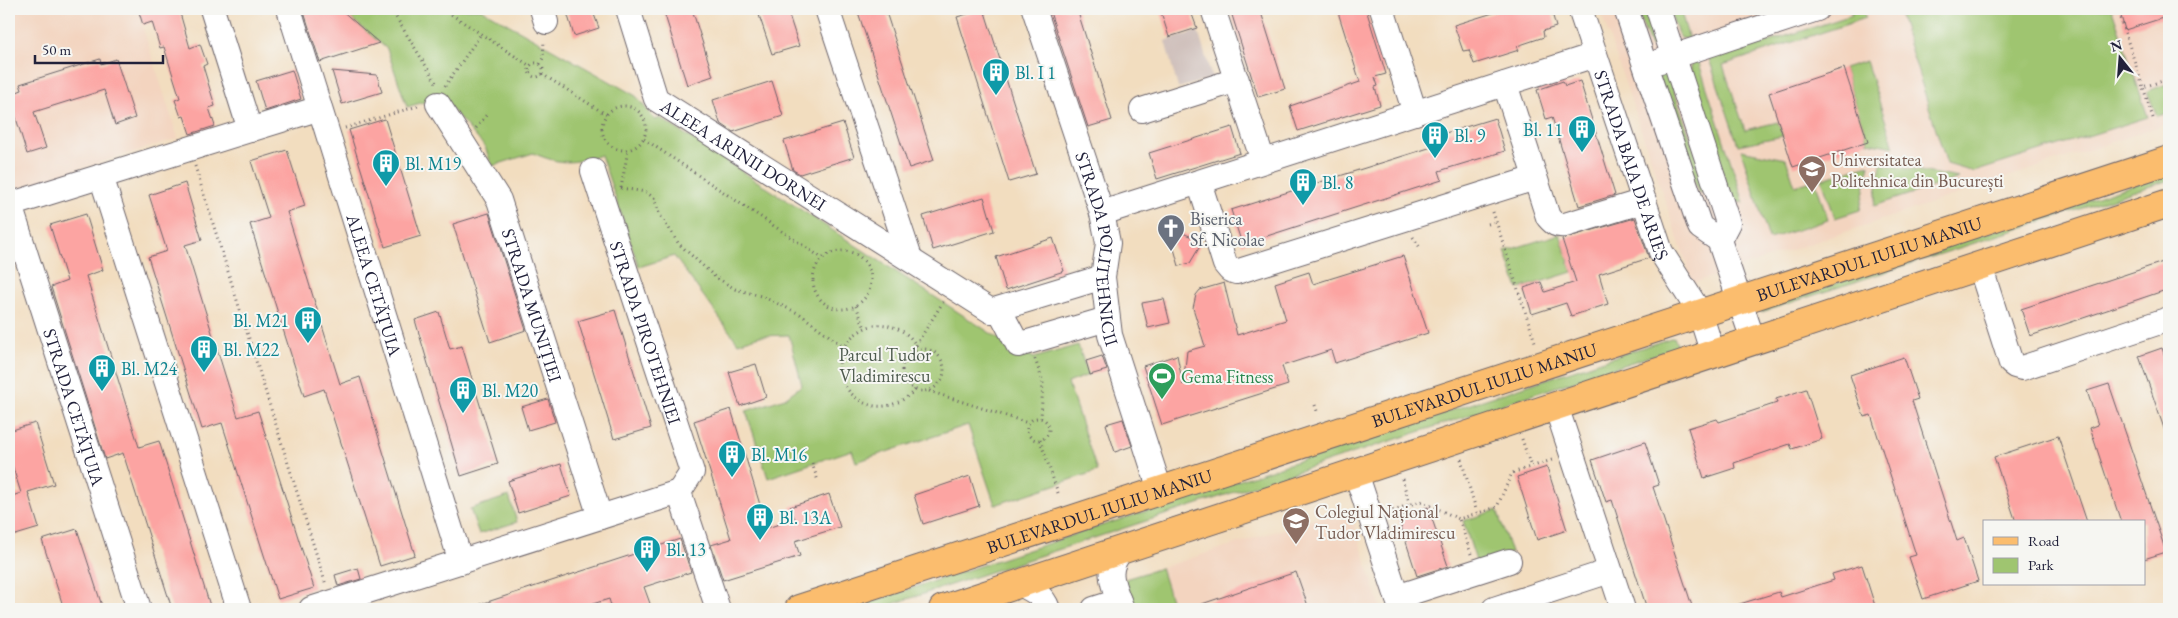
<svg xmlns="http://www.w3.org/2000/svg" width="2178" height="618" font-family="'EB Garamond',serif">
<rect width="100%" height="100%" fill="#f6f6f2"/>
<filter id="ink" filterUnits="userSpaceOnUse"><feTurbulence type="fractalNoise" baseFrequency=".02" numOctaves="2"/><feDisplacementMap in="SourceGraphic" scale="10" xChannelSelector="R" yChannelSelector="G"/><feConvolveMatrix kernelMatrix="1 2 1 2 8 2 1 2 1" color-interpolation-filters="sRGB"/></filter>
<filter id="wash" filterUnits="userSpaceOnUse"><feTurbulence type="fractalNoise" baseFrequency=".0096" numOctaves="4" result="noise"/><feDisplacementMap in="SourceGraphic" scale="20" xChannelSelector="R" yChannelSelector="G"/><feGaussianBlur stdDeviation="1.12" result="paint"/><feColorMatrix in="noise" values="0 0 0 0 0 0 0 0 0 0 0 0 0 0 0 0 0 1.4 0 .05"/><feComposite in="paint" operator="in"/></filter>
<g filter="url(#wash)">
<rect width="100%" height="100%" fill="#f2ddbf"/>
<!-- built -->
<path fill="#f3d4bf" d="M9,9H137L178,138L9,191Z
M1600,9H2169V123L1693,283Z
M1349,508L1381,609H1135L1125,579Z"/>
<!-- industrial -->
<path fill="#cfc0bb" d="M1198,31L1212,78L1178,88L1165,41Z"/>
<!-- green -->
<path fill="#9fc570" stroke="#607456" d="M340,9H481L636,96L655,120L660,118L1001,340L1034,358L1078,345L1088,375L1068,383L1097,471L995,505L968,425L856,462L852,450L768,478L746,411L785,398L802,385L789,335L760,336L738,343L674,256L639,267L601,155C572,164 561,165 533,153L492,166L485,147L441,97L407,107L387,49Z
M1636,9H1651L1660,43L1656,47H1651Z
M1669,9H1680L1689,39L1681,38L1678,34Z
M1850,9H1863L1866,18L1723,65L1745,130L1778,122L1783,136L1738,145L1706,50L1717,47L1721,57L1852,15Z
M1898,9H2112L2148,117L1974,172L1947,164Z
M1696,54L1744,203L1732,201L1690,75L1692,60Z
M1866,61L1894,147L1868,142L1844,68Z
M1665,65L1708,189L1703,193L1698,192L1657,74Z
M2169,83V113L2157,116L2148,94V91Z
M1741,150L1786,159L1795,186L1815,180L1828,220L1769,239Z
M1881,164L1959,178L1874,206Z
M1869,165L1860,210L1835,218L1822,179Z
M2169,173V180L1762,312L1760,311L1759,309Z
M1560,234L1572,272L1518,289L1505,251Z
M1674,337L1678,347L877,609H849Z
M509,496L517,522L479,534L470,509Z
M1497,510L1511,553L1477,564L1463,521Z
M1161,568L1174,609H1135L1125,579Z"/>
<g id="blocks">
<!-- building -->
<path fill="#fca4a2" d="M138,9H184V12L180,13L190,48L200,44L207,64L203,66L215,106L209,108L215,126L190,134L184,116L181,117L175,100L180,98L164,47L160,48L152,22L143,25Z
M303,9H340L379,43L320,62Z
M566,9H592L599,28L574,36Z
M663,9H692L713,76L687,85Z
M757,9H787L799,46L772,54Z
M857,9H885L934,160L909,168Z
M984,9L1036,174L1009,182L957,17Z
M1049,9H1077L1112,120L1088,127Z
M1160,9H1190L1197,28L1169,37Z
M1230,9H1260L1285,89L1258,97Z
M1337,9H1366L1386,74L1375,77L1378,86L1375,87L1380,105L1298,131L1290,106L1360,82Z
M1506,9H1551L1556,27L1543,31L1544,37L1517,46L1519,50L1474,64L1469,50L1463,51L1454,25Z
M2119,9H2169V16L2125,30Z
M100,59L101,64L116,59L135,118L115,125L104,90L34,112L46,148L27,154L9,95L22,90L20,84Z
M1844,68L1868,142L1793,167L1769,93Z
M292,70L301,99L265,111L256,81Z
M332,71L377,75L382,92L342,104Z
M772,81L783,116L733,132L720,123L713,100Z
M1563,81L1565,86L1580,81L1615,195L1579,206L1552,117L1546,119L1537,90Z
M1495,118L1505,151L1439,171L1442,180L1242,244L1231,210L1432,147L1429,138Z
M385,119L421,236L385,247L349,130Z
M843,123L854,157L800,174L793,170L784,141Z
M1232,127L1240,153L1157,179L1149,153Z
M287,150L305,206L287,212L340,384L360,377L415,555L380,566L324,389L304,396L250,224L269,218L251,161Z
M185,183L202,240L185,245L238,417L258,411L314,588L278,599L222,423L202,429L148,257L167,251L149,195Z
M984,197L994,231L933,250L923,216Z
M489,213L526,330L490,342L453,224Z
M86,214L103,270L86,276L139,447L159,441L211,609H172L123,453L105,459L51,287L67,281L50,225Z
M1635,218L1649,258L1599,274L1608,304L1571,316L1566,303L1532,314L1524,288L1541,282L1545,292L1576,282L1562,239Z
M1180,232L1197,239L1199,248L1190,263L1179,266L1170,235Z
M1053,238L1064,271L1006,290L996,257Z
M1403,256L1428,333L1335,363L1331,350L1282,366L1288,385L1162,425L1143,366L1177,355L1183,385L1187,351L1205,346L1193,308L1196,295L1200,290L1224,283L1237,335L1286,320L1275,283L1309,272L1313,284Z
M2169,260V289L2030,336L2021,309Z
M1164,299L1170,323L1148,328L1142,303Z
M615,310L651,428L614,439L578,321Z
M439,312L450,349L462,346L498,464L461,476L415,320Z
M2162,348L2169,368V437H2167L2139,356Z
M1102,356L1107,370L1090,375L1086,361Z
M1904,357L1918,399L1912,401L1957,541L1964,538L1978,581L1923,599L1909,557L1916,555L1871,415L1864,417L1850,375Z
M756,364L766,397L740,406L729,372Z
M2109,384L2166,552L2144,559V522H2121L2090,428L2098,425L2087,391Z
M1806,389L1822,439L1792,449L1790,444L1734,463L1735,468L1704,478L1688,428L1717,419L1719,422L1777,403L1776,399Z
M548,399L555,422L528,430L521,407Z
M731,409L767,528L795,519L790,507L829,494L840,527L795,541L800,556L723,580L711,545L731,539L694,421Z
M1123,419L1132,446L1115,452L1106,424Z
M35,423L54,484L28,492L39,528L9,537V497L21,493L9,455V431Z
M2058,436L2087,522H2016L1994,457Z
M1645,442L1659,485L1653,487L1693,609H1647L1612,500L1606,502L1592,460Z
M561,464L571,496L518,513L508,481Z
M1547,467L1567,530L1537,540L1517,477Z
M970,476L979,506L923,524L914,495Z
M1428,507L1448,566L1417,576L1398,517Z
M77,529L103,609H64L42,540Z
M680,539L691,572L644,587L652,609H612L609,599L576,609H473L472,607Z
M1862,565L1876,609H1734L1733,606L1779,592L1781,597L1834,580L1832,574Z
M358,568L361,579L338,586L335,575Z
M1296,572L1309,609H1194L1193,607Z"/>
</g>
</g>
<g filter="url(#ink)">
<use href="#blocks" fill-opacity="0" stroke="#6b6369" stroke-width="1"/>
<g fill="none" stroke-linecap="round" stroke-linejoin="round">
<!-- minor casing -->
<g stroke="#6b6369" stroke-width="26">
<g id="minor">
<path d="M212,9L250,130"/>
<path id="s1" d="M289,9L461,562"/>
<path d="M542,9L546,22"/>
<path id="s2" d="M628,9L656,99L991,311L1103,277"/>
<path d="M827,9L910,258"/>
<path id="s3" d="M1034,9L1102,213L1108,243L1103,277L1110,335L1160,490"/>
<path d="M1213,9L1263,161"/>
<path d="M1382,9L1415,113"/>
<path id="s4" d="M1580,9L1661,252L1700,313L1713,354"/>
<path d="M1626,9L1700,227L1719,240L1753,340"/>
<path d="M1658,9L1728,223L1719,240"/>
<path d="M1660,61L1817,9"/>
<path d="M1505,84L1548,217C1554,224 1557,226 1565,225L1644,201"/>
<path id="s5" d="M438,104L499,200L600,517"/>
<path d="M1142,110L1237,80"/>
<path id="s6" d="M593,171L692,472L679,492"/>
<path d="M101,176L239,609"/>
<path d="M1199,182L1225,264L1230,270L1236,272L1535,178"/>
<path d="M9,205L320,108"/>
<path id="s7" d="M10,205L139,609"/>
<path d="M1102,213L1595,55"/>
<path d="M1980,266L2011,363L2015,366L2022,368L2169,319"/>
<path d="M999,309L1018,345L1107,319"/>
<path d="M1556,406L1623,609"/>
<path d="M1356,473L1401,609"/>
<path d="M679,492L718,609"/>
<path d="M1122,550C1103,571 1114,586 1122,609"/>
<path d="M1020,584C1032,590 1043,595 1048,609"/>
<path d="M1397,597L1509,561"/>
<path d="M311,609L679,492"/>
<path d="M1094,609L1119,601"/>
<path d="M1494,609L1610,571"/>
</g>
</g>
<!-- major casing -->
<g stroke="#6b6369" stroke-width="30">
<g id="major">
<path id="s8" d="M799,609L2169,160"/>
<path d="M943,609L2169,203"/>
</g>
</g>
<!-- path -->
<path stroke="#6b6369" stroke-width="3" stroke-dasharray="1 4" stroke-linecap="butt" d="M391,9L437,84
M443,9L530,66
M2117,9L2143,87
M529 70a7 7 0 1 1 14 0a7 7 0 1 1-14 0Z
M540,64L543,58L544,40
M542,74L607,115
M445,86L481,34
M602 128a22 22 0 1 1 44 0a22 22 0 1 1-44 0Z
M2153,118L2143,87L2169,79
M345,128L418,106
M476,128L488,113
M644,139L822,258
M195,166L326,585
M621,188L646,192L654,198L660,215L679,244L714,276L735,289L761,296L800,314L844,347
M621,188L628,150
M1493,212L1535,342
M1488,224L1496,222
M1413,237L1421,249
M813 280a29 29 0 1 1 58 0a29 29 0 1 1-58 0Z
M856,306L865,328
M916,345L943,302
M902 370a21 21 0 1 1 42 0a21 21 0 1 1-42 0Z
M1035,359L1043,382L1041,418
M915,390C864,440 808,362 860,331C869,325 880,323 890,326C902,329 914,338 918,350
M929,391L1028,423
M1315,405L1317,411
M1027 429a11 11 0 1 1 22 0a11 11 0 1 1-22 0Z
M1522,439L1531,467
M1040,440L1059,496
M1461,459L1478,516
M812,463L818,481
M1402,479L1410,505
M1388,512L1421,501L1459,519
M1471,554L1459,519L1497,507L1512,473L1555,459"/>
<!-- minor -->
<use href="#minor" stroke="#fff" stroke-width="24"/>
<!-- major -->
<use href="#major" stroke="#fbbd6e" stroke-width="28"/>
</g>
</g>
<!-- icons -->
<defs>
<g id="building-pin" transform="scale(1.4375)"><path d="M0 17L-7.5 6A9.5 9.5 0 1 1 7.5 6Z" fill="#0f9aa8" stroke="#f6f6f2"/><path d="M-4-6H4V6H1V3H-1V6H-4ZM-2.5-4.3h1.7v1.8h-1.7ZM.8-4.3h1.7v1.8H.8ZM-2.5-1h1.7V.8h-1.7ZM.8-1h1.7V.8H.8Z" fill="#fff"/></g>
<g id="university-pin" transform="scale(1.4375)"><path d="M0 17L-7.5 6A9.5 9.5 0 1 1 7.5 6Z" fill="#8d6e63" stroke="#f6f6f2"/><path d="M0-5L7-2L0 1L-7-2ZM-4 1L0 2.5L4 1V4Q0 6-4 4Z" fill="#fff"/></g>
<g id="church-pin" transform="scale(1.4375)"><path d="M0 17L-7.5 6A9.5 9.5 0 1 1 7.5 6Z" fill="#6b7280" stroke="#f6f6f2"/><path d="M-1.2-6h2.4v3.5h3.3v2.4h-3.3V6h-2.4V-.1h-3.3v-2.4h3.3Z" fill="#fff"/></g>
<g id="stadium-pin" transform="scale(1.4375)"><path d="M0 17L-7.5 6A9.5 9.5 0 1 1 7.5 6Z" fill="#2e9e5b" stroke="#f6f6f2"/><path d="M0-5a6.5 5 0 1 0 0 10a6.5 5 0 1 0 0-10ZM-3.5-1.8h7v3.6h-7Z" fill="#fff"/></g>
<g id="school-pin" transform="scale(1.4375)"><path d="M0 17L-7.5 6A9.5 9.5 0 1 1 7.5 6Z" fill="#8d6e63" stroke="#f6f6f2"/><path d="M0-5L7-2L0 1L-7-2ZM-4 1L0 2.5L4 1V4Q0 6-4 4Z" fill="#fff"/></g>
</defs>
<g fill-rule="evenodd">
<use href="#building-pin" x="996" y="72"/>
<use href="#building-pin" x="1582" y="129"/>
<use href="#building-pin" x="1435" y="135"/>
<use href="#building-pin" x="386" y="163"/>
<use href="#university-pin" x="1812" y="169"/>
<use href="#building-pin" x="1303" y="182"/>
<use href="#church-pin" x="1171" y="228"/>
<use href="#building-pin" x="308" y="320"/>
<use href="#building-pin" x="204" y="349"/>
<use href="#building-pin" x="102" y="368"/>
<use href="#stadium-pin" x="1162" y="376"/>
<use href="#building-pin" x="463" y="390"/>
<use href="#building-pin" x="732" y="454"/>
<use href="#building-pin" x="760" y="517"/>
<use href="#school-pin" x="1296" y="521"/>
<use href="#building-pin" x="647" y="549"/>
</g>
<g text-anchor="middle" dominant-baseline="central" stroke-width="4" stroke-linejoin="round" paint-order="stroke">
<!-- culture labels -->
<g font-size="18" fill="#0d838f" stroke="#f6f6f2" text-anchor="start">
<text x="1015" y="72">Bl. I 1</text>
<text x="1563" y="129" text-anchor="end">Bl. 11</text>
<text x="1454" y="135">Bl. 9</text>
<text x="405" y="163">Bl. M19</text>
<text x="1322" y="182">Bl. 8</text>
<text x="289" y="320" text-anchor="end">Bl. M21</text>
<text x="223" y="349">Bl. M22</text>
<text x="121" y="368">Bl. M24</text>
<text x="482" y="390">Bl. M20</text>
<text x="751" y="454">Bl. M16</text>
<text x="779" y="517">Bl. 13A</text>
<text x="666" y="549">Bl. 13</text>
</g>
<!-- street labels -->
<g font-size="18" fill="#22223b" stroke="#f6f6f2">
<text stroke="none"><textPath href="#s2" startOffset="198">ALEEA ARINII DORNEI</textPath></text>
<text stroke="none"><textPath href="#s4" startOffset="164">STRADA BAIA DE ARIEȘ</textPath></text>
<text stroke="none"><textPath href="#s3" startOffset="250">STRADA POLITEHNICII</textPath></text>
<text stroke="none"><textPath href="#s8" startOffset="1126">BULEVARDUL IULIU MANIU</textPath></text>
<text stroke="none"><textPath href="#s1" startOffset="289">ALEEA CETĂȚUIA</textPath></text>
<text stroke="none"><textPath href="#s5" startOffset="224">STRADA MUNIȚIEI</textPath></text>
<text stroke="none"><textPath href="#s6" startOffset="170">STRADA PIROTEHNIEI</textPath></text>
<text stroke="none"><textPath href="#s8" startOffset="721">BULEVARDUL IULIU MANIU</textPath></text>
<text stroke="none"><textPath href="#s7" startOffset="212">STRADA CETĂȚUIA</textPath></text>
<text stroke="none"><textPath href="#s8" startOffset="316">BULEVARDUL IULIU MANIU</textPath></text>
</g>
<!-- education labels -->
<g font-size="18" fill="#785e54" stroke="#f6f6f2" text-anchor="start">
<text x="1831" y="159">Universitatea<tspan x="1831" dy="21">Politehnica din București</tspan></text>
<text x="1315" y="511">Colegiul Național<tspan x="1315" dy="21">Tudor Vladimirescu</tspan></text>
</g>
<!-- worship labels -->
<g font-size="18" fill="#5b616d" stroke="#f6f6f2" text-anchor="start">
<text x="1190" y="218">Biserica<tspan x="1190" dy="21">Sf. Nicolae</tspan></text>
</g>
<!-- park labels -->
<g font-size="18" fill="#4e5b4e" stroke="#f6f6f2">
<text x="885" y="354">Parcul Tudor<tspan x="885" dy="21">Vladimirescu</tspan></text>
</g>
<!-- leisure labels -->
<g font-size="18" fill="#27864d" stroke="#f6f6f2" text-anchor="start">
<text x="1181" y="376">Gema Fitness</text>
</g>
</g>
<!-- margin -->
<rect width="2178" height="618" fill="none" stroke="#f6f6f2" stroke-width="30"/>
<!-- legend -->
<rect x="1983" y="520" width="162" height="65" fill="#f6f6f2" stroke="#a1a1a9"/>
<rect x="1993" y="537" width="25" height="8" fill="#fbbd6e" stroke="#a1a1a9"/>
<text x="2028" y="546" font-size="15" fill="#22223b">Road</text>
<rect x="1993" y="558" width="25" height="15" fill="#9fc570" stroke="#a1a1a9"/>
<text x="2028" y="570" font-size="15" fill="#22223b">Park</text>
<!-- north arrow -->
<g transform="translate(2120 58) rotate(343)" stroke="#f6f6f2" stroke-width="4" paint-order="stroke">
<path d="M0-4L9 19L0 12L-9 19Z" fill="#22223b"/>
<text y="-8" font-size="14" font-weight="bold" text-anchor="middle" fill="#22223b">N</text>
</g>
<!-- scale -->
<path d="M35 55v8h128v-8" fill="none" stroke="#22223b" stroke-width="2.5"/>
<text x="42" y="55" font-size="15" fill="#22223b" stroke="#f6f6f2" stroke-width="4" paint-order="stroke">50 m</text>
</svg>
